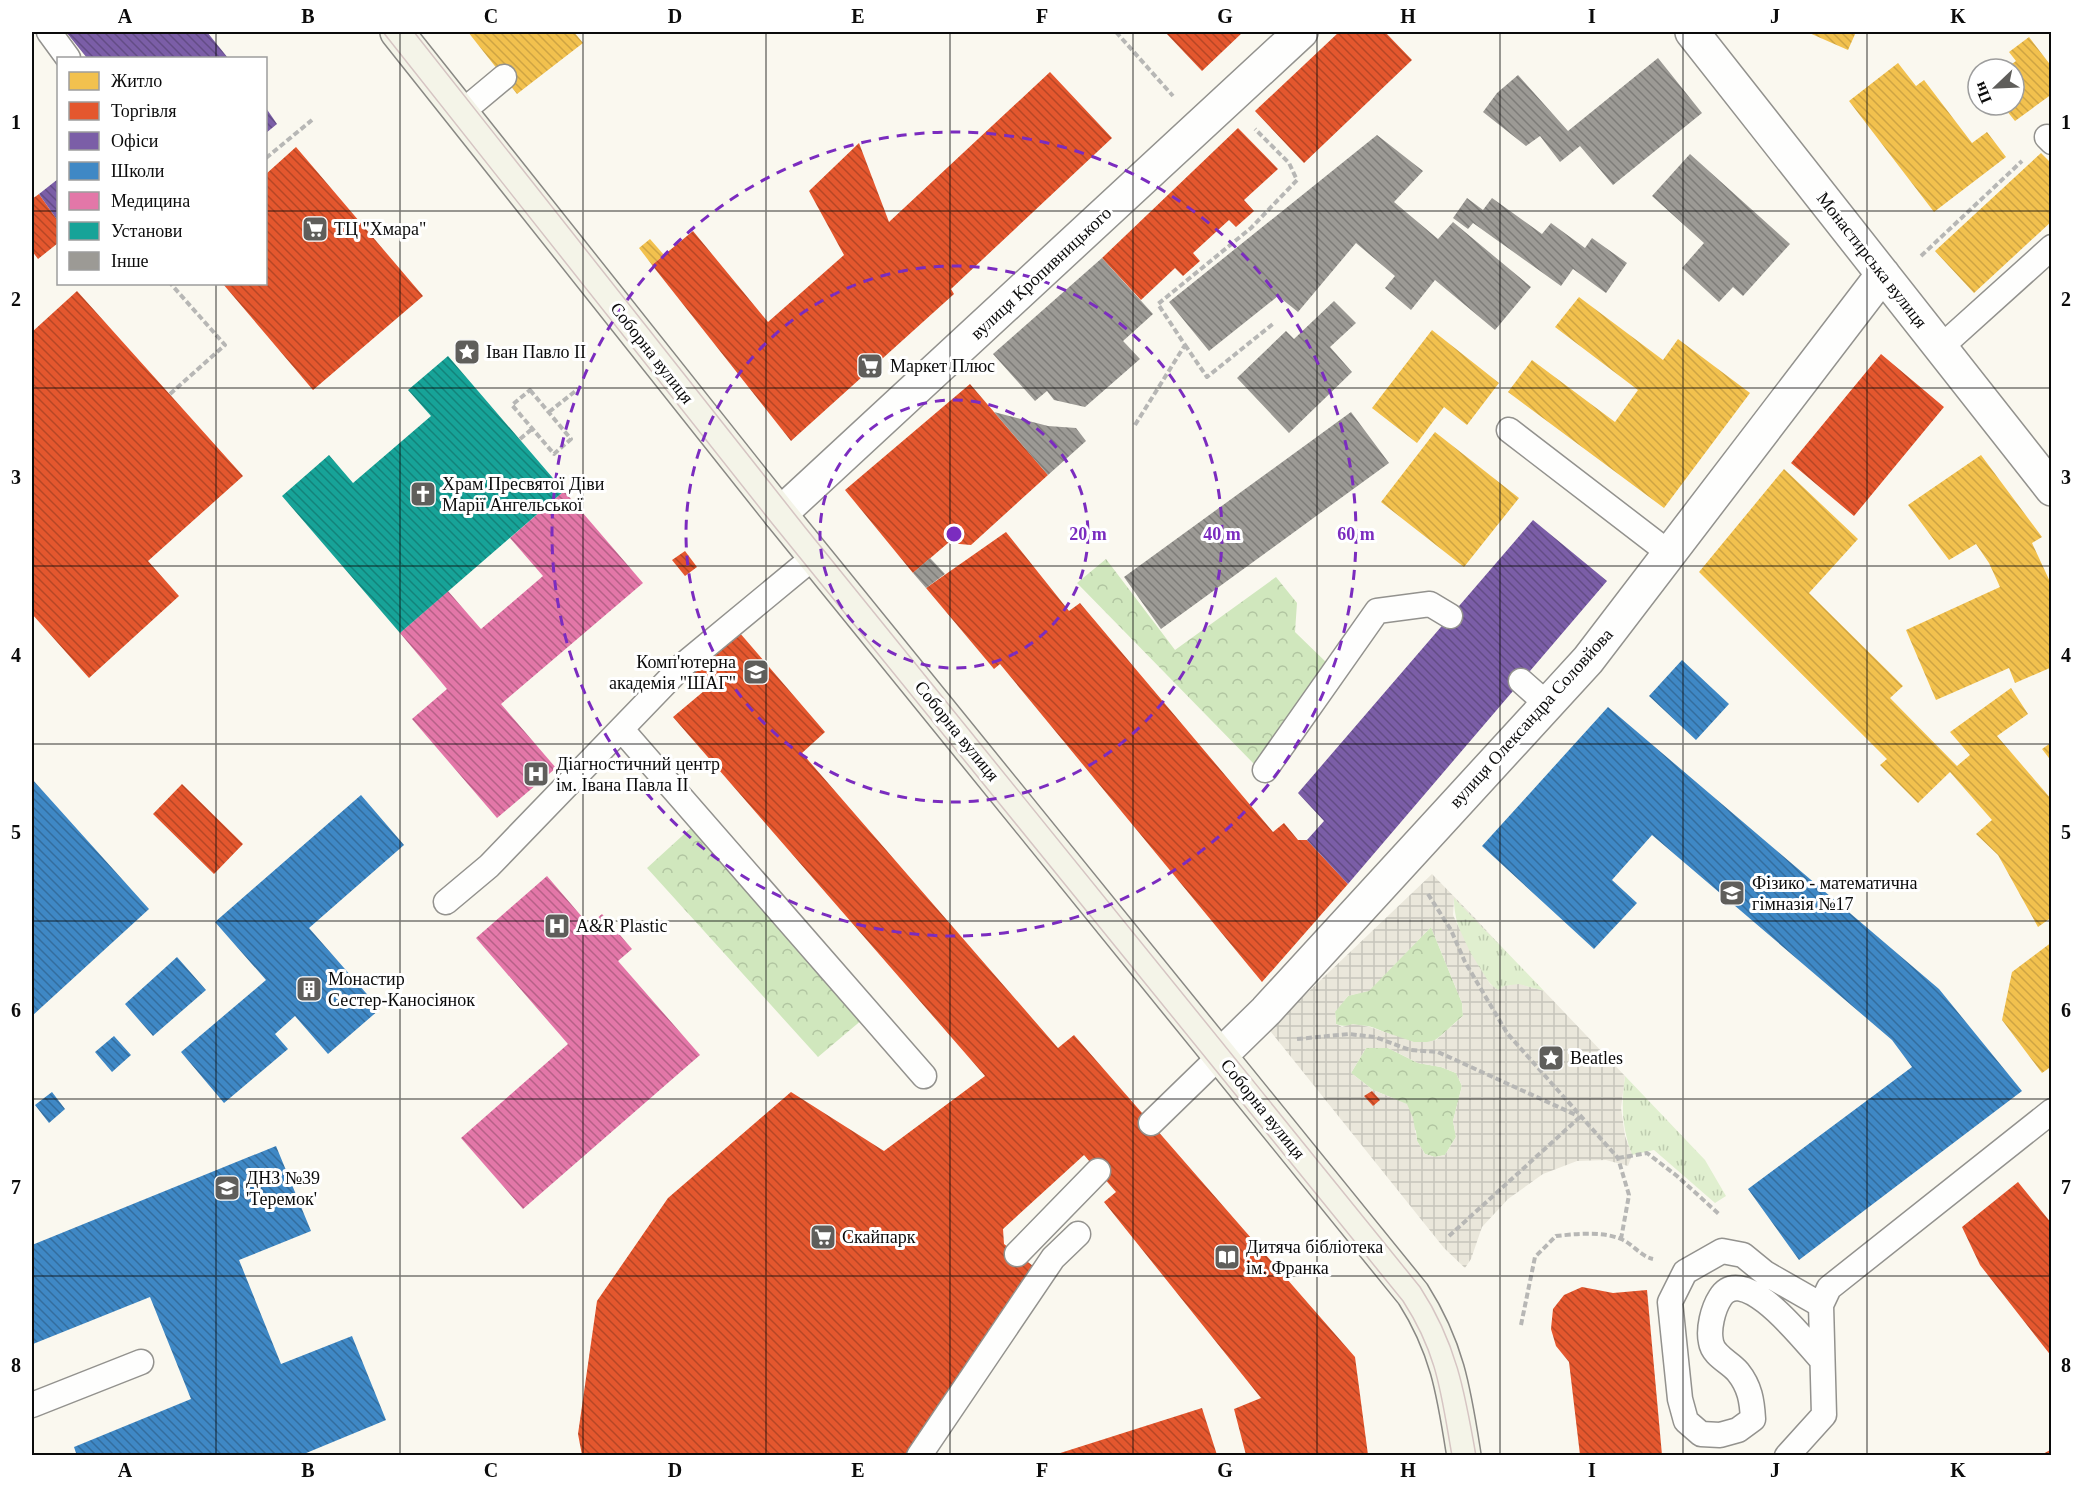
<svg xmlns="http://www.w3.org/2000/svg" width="2083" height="1487" font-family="'Times New Roman',serif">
<defs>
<pattern id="grass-tufts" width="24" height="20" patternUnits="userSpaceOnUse" patternTransform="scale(1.5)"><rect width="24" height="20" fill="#e0efcf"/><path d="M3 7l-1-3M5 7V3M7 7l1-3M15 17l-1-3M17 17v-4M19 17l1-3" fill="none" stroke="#bfccb0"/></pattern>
<pattern id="forest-crowns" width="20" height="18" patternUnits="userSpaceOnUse" patternTransform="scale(1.5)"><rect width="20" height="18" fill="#d0e7bd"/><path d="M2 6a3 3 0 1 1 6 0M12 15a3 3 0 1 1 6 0" fill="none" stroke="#b1c5a1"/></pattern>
<pattern id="plaza-grid" width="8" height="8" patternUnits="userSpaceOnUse" patternTransform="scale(1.5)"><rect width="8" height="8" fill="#eae7db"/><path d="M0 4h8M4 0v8" fill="none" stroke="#c7c5bb"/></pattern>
<pattern id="homes-back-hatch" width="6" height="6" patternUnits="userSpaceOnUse" patternTransform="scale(1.5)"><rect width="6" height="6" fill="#f2c14e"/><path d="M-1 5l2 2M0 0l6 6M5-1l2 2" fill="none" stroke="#cea443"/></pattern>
<pattern id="shops-back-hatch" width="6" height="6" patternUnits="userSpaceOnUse" patternTransform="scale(1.5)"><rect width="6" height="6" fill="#e4572e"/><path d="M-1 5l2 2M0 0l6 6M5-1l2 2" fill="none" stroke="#b74625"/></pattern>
<pattern id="offices-back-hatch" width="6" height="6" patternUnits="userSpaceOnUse" patternTransform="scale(1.5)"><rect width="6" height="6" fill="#7b5ea7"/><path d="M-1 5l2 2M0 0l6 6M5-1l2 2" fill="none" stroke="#634c86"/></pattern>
<pattern id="schools-back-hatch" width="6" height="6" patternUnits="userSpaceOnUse" patternTransform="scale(1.5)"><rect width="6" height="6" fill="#3f88c5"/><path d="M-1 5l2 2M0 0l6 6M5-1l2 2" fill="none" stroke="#336d9e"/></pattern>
<pattern id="health-back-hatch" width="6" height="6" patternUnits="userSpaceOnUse" patternTransform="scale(1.5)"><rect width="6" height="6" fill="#e377a8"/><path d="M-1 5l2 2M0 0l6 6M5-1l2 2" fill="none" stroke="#b66087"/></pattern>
<pattern id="public-back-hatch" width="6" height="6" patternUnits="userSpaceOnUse" patternTransform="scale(1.5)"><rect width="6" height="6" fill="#17a398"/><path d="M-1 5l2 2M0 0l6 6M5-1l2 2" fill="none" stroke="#13837a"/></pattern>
<pattern id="building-back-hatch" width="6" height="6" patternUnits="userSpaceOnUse" patternTransform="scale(1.5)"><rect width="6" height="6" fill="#9c9a95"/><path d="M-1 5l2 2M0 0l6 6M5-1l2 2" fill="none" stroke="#7d7c78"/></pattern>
</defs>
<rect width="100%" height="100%" fill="#faf8ef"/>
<!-- grass -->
<path fill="url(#grass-tufts)" d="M1454,897L1544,991C1528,987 1512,980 1498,991C1474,970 1453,928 1454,897Z
M1625,1076L1705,1160L1726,1196L1715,1203L1654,1150L1632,1155C1622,1128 1621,1105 1625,1076Z"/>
<!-- forest -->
<path fill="url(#forest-crowns)" d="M1106,559L1175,650L1276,577L1297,603L1295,632L1329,665L1255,765L1077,583Z
M693,826L863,1019L818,1057L647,868Z
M1431,927L1462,1003L1463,1016C1454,1023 1443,1035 1435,1040C1415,1050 1387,1031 1368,1026C1357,1024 1345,1028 1336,1024L1335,1011L1348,996L1369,990Z
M1366,1048H1388L1418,1063L1441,1067L1456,1073L1462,1086L1453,1121L1456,1137L1445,1155L1435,1157L1425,1154L1417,1141L1416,1131L1395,1099L1373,1090L1351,1073Z"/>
<!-- plaza -->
<path fill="url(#plaza-grid)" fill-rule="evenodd" d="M1432,874L1474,917L1506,952L1454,898L1453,915L1470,952L1490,984L1498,990L1504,986L1519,984L1544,991L1625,1076L1621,1108L1625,1136L1632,1155L1628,1166L1606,1160L1577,1161L1543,1174L1508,1199L1482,1227L1471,1259L1465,1268L1444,1248L1267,1027L1284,1015ZM1431,927L1462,1003L1463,1016L1436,1040L1427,1042H1414L1370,1027L1353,1024L1342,1027L1336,1024L1335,1012L1348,996L1369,991ZM1366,1048H1388L1418,1063L1441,1067L1456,1073L1462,1086L1453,1121L1456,1137L1445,1155L1435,1157L1425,1154L1417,1141L1413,1118L1407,1104L1373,1090L1351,1073Z"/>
<!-- homes -->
<path fill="url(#homes-back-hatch)" d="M468,32H574L583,43L517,94Z
M1807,32H1856L1848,50Z
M2029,37L2052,67V94L2015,121L2002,105H2014V69H2005L2016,61L2009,52Z
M1898,63L1916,86L1924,80L1972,143L1987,132L2006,157L1934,212L1849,101Z
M2041,153L2052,164V221L1974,293L1935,251Z
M650,239L664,255L652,265L639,248Z
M1579,297L1663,360L1678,339L1750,393L1664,508L1508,392L1532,360L1615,422L1638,390L1555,327Z
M1432,330L1499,383L1467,425L1444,407L1417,443L1372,408Z
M1435,432L1519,498L1464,567L1381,502Z
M1981,455L2042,537L2032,543L2052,586V667L2015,683L2009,668L1936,700L1906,630L2000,587L1989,563L1976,544L1949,560L1908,505Z
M1784,469L1858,539L1809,593L1903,686L1890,698L1957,766L1970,755L1950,732L2011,688L2028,714L1997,736L2052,800V917L2038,927L1998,855L1976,834L1992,820L1950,772L1918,803L1880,765L1887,759L1699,572Z
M2052,742V762L2042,749Z
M2052,942V1066L2042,1073L2002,1020L2012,972Z"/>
<!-- shops -->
<path fill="url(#shops-back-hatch)" d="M1165,32H1243L1202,71Z
M1339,32H1385L1412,60L1304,163L1255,111Z
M1050,72L1112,138L951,289L954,294L791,441L652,265L693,231L768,322L844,255L809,191L859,143L889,222Z
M1238,128L1278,169L1244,200L1254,211L1236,227L1229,220L1193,253L1200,261L1183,276L1175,268L1141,300L1102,258Z
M296,147L423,296L313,390L223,284H266V174Z
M39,194L58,221V243L38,259L32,251V199Z
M77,291L243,476L148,561L179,596L89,678L32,614V332Z
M1881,354L1944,407L1854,516L1791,463Z
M970,384L1048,475L971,545L948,543L913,573L845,490Z
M1006,532L1069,611L1080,603L1273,832L1284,823L1298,840H1307L1348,884L1262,982L1000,664L994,669L926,588Z
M685,551L697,567L685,576L672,560Z
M739,632L825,732L802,753L1058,1048L1074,1035L1355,1357L1368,1455H1246L1234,1409L1261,1398L1104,1202L1116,1192L1084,1155L1003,1229L1004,1244L1037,1269L908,1455H582L578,1434L597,1301L668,1198L791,1092L884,1151L985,1076L673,717L704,691L690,675Z
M182,784L243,844L214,874L153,814Z
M1372,1091L1380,1100L1373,1106L1364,1096Z
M2018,1182L2052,1224V1357L1980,1265L1962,1227Z
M1582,1287L1613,1293L1647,1290L1662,1455H1580L1569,1362L1556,1346L1551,1329L1553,1309L1564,1295Z
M1202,1408L1217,1455H1054Z
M2052,1449V1455H2041Z"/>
<!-- offices -->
<path fill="url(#offices-back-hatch)" d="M66,32H207L228,58H87Z
M266,108L277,124L266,133Z
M58,179V221L39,194Z
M1533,520L1607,581L1348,884L1307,840L1324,821L1298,793Z"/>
<!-- schools -->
<path fill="url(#schools-back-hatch)" d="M1682,660L1729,704L1696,740L1649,696Z
M1608,707L1939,989L2022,1091L1799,1260L1748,1189L1912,1067L1892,1040L1652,835L1612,880L1637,903L1594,949L1482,846Z
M32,779L149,909L32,1016Z
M361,795L404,845L309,928L380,1009L328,1054L295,1016L275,1034L288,1049L224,1103L181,1052L266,980L215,922Z
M177,957L206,990L153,1036L125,1004Z
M114,1036L131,1055L112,1072L95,1052Z
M52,1092L65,1109L49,1123L35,1105Z
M276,1146L311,1231L239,1260L281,1364L352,1336L386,1420L299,1456H77L74,1447L191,1399L150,1297L33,1344L32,1245Z"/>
<!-- health -->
<path fill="url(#health-back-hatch)" d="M564,491L643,583L501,704L556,768L497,818L412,719L447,689L400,633L448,591L481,629L543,576L510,538Z
M547,876L589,925L602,914L632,949L618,961L700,1055L523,1209L461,1138L568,1044L476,938Z"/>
<!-- public -->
<path fill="url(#public-back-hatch)" d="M448,356L564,491L400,633L282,496L329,455L353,483L431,416L408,390Z"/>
<!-- building -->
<path fill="url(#building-back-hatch)" d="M1658,58L1702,113L1613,185L1580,146L1560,162L1540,136L1526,146L1483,112L1497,93L1518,75L1568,131Z
M1377,135L1423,171L1394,202L1438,239L1453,222L1531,287L1495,330L1435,280L1411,310L1385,288L1395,276L1356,243L1298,312L1278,296L1209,351L1169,302Z
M1690,154L1790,244L1743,296L1733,287L1719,302L1682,268L1704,243L1652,196Z
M1467,198L1483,210L1492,198L1542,234L1551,223L1585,248L1592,238L1627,263L1606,293L1573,269L1561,286L1473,223L1468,229L1453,218Z
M1102,258L1153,314L1123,341L1140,359L1085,407L1054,400L1047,391L1035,401L993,354Z
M1334,301L1356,323L1330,347L1352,372L1289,433L1237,378L1286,331L1294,339Z
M994,412L1048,426L1076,428L1086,441L1048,475Z
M1351,412L1389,463L1161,629L1124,577Z
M930,558L945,574L926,588L913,573Z"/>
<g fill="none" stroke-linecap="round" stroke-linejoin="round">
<!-- lane casing -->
<g stroke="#93928e" stroke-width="27">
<path id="lane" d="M49,32L68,58
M462,112L504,77
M2047,137L2052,142
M1941,347L2052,247
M1509,430L1669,553
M1521,681L1547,704
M622,730L924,1076
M1265,770L1377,611L1430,604L1450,616
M446,902L489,866L682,666L815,556
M1151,1123L1220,1056
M1017,1254L1098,1171
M1821,1305L1765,1273L1743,1255L1722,1251L1685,1272L1670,1302L1680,1399L1686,1421L1701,1434L1720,1435L1738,1430L1753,1419C1752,1401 1750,1387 1738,1372C1730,1362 1713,1356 1711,1342C1708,1329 1713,1309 1720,1298C1743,1260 1806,1343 1821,1359
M32,1405L141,1362
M919,1456L1053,1258L1078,1234
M1787,1456L1824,1415L1821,1305L1829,1288L2052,1111"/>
</g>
<!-- street casing -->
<g stroke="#93928e" stroke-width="36">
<path id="street" d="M1692,32L2052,489
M780,514L1301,32
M1220,1056L1266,1011L1588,660L1883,274"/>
</g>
<!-- secondary casing -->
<g stroke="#898884" stroke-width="36">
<path id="secondary" d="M397,32L780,514L1413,1294C1448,1349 1454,1393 1464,1456"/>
</g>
<!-- path -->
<path stroke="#b7b7b5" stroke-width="4" stroke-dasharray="6 3" stroke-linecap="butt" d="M1116,32L1173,96
M266,158L312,120
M1921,256L2022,161
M1185,345L1207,377L1274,323
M530,390L571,439L554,454L512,405Z
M170,394L225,345L171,284
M549,412L578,389
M1135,425L1185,345L1158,304L1251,228L1297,180L1289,163L1255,129
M520,439L532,429
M1428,894L1451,930L1465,962L1507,1033L1618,1158L1629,1195L1621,1239
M1297,1039L1349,1034L1375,1037L1410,1050L1438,1052L1576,1115
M1618,1158L1647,1153L1677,1176L1720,1215
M1449,1236L1580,1117
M1521,1325L1535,1257L1556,1236C1575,1234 1602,1231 1621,1239C1633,1244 1640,1256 1653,1259"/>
<!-- lane -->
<use href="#lane" stroke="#fefefd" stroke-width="24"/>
<!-- street -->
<use href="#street" stroke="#fefefd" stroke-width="33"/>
<!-- secondary -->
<use href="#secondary" stroke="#f4f4e8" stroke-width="33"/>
<!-- tram -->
<path stroke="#d6c5c3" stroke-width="1.5" d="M383,32L771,522L1403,1301C1438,1355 1441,1394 1452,1456
M414,32L804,526L1420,1287C1456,1342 1465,1392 1476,1456"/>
</g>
<!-- grid -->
<path fill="none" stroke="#0b0b0b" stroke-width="1.5" stroke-opacity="0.55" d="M216,32V58M400,32V1456M583,32V1456M766,32V1456M950,32V1456M1133,32V1456M1317,32V1456M1500,32V1456M1683,32V1456M1867,32V1456M32,211H58M266,211H2052M216,284V1456M32,388H2052M32,566H2052M32,744H2052M32,921H2052M32,1099H2052M32,1276H2052"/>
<!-- distance rings -->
<g fill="none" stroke="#7b2cbf" stroke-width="3" stroke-dasharray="10 8">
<circle cx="954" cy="534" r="134"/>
<circle cx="954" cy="534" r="268"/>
<circle cx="954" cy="534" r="402"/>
</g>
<!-- icons -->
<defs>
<g id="supermarket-square" transform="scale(1.35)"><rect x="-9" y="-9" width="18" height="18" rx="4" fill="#5f5e5b" stroke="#fff"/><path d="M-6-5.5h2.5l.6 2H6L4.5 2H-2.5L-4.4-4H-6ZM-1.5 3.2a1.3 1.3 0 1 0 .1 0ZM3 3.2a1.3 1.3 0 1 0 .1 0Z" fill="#fff"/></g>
<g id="sight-square" transform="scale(1.35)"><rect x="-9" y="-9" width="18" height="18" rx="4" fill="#5f5e5b" stroke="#fff"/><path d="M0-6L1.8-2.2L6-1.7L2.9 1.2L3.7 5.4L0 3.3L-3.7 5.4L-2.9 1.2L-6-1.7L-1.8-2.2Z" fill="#fff"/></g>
<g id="church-square" transform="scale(1.35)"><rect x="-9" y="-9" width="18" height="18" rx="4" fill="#5f5e5b" stroke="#fff"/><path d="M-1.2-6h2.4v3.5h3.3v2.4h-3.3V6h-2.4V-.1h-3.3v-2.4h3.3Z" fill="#fff"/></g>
<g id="school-square" transform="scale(1.35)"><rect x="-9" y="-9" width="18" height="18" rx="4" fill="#5f5e5b" stroke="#fff"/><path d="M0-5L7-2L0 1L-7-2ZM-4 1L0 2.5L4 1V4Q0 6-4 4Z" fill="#fff"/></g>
<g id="hospital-square" transform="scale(1.35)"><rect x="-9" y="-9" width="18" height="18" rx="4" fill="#5f5e5b" stroke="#fff"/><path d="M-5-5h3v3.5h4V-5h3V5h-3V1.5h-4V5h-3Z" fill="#fff"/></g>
<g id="building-square" transform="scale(1.35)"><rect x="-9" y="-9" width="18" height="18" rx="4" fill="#5f5e5b" stroke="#fff"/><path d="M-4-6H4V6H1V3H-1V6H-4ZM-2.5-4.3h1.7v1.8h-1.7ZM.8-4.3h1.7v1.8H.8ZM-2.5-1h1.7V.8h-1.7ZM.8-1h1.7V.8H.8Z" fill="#fff"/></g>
<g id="library-square" transform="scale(1.35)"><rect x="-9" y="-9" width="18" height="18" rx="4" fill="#5f5e5b" stroke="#fff"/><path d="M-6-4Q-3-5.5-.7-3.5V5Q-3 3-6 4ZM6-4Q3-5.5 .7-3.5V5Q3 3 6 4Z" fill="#fff"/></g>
</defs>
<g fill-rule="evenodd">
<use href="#supermarket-square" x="315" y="229"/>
<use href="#sight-square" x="467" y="352"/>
<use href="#supermarket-square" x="870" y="366"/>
<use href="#church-square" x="423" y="494"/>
<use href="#school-square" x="756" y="672"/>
<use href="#hospital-square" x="536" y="774"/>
<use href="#school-square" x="1732" y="893"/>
<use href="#hospital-square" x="557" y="926"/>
<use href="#building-square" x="309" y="989"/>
<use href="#sight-square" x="1551" y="1058"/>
<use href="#school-square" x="227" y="1188"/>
<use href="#supermarket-square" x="823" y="1237"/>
<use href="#library-square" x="1227" y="1257"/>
</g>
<g text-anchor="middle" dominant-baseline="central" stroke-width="6" stroke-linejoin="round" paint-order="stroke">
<!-- poi labels -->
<g font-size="18" fill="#0b0b0b" stroke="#fff" text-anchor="start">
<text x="334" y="229">ТЦ "Хмара"</text>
<text x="486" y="352">Іван Павло II</text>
<text x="890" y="366">Маркет Плюс</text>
<text x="442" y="484">Храм Пресвятої Діви<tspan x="442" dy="21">Марії Ангельської</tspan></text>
<text x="736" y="662" text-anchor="end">Комп'ютерна<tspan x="736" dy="21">академія "ШАГ"</tspan></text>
<text x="556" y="764">Діагностичний центр<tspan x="556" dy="21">ім. Івана Павла II</tspan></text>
<text x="1752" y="883">Фізико - математична<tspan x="1752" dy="21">гімназія №17</tspan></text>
<text x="576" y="926">A&amp;R Plastic</text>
<text x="328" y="979">Монастир<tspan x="328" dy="21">Сестер-Каносіянок</tspan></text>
<text x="1570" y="1058">Beatles</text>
<text x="246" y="1178">ДНЗ №39<tspan x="246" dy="21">'Теремок'</tspan></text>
<text x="842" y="1237">Скайпарк</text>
<text x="1246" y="1247">Дитяча бібліотека<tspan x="1246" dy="21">ім. Франка</tspan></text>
</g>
<!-- street labels -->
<g font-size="18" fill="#0b0b0b" stroke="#fff">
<text transform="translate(1872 260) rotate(52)">Монастирська вулиця</text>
<text transform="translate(1041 273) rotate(-43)">вулиця Кропивницького</text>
<text transform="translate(652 353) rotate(52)">Соборна вулиця</text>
<text transform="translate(1531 718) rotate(-48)">вулиця Олександра Соловйова</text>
<text transform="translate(957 731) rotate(51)">Соборна вулиця</text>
<text transform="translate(1263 1109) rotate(51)">Соборна вулиця</text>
</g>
</g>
<circle cx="954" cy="534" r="9" fill="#7b2cbf" stroke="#fff" stroke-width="3"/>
<g font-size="18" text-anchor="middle" font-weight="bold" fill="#7b2cbf" stroke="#fff" stroke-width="6" stroke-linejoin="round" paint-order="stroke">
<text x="1088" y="540">20 m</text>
<text x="1222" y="540">40 m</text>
<text x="1356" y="540">60 m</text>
</g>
<!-- border -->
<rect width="2083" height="1487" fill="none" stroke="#ffffff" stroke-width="66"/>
<!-- legend -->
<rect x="57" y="57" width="210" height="228" fill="#ffffff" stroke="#9d9d9d" stroke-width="1.5"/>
<rect x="69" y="72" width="30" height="18" fill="#f2c14e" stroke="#9d9d9d" stroke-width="1.5"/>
<text x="111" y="87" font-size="18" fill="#0b0b0b">Житло</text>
<rect x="69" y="102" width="30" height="18" fill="#e4572e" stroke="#9d9d9d" stroke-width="1.5"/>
<text x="111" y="117" font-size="18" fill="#0b0b0b">Торгівля</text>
<rect x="69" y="132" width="30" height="18" fill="#7b5ea7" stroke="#9d9d9d" stroke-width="1.5"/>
<text x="111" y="147" font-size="18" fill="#0b0b0b">Офіси</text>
<rect x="69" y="162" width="30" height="18" fill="#3f88c5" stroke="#9d9d9d" stroke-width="1.5"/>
<text x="111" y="177" font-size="18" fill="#0b0b0b">Школи</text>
<rect x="69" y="192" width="30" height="18" fill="#e377a8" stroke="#9d9d9d" stroke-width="1.5"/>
<text x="111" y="207" font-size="18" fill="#0b0b0b">Медицина</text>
<rect x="69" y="222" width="30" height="18" fill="#17a398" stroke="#9d9d9d" stroke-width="1.5"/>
<text x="111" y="237" font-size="18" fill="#0b0b0b">Установи</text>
<rect x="69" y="252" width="30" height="18" fill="#9c9a95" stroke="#9d9d9d" stroke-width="1.5"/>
<text x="111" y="267" font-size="18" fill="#0b0b0b">Інше</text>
<!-- north arrow -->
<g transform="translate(1996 87) rotate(247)"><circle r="28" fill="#ffffff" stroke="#9d9d9d" stroke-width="1.5"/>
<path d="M0-4.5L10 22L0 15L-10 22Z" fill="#5f5e5b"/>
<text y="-9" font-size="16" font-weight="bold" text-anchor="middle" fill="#0b0b0b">Пн</text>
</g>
<rect x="33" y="33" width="2017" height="1421" fill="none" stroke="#0b0b0b" stroke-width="2"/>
<g font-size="20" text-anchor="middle" font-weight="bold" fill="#0b0b0b">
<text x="125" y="23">A</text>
<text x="308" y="23">B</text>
<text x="491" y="23">C</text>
<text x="675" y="23">D</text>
<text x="858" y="23">E</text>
<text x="1042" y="23">F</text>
<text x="1225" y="23">G</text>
<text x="1408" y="23">H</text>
<text x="1592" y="23">I</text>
<text x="1775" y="23">J</text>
<text x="1958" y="23">K</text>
<text x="16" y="129">1</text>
<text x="2066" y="129">1</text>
<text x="16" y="306">2</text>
<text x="2066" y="306">2</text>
<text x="16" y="484">3</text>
<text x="2066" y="484">3</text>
<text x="16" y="662">4</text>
<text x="2066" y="662">4</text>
<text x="16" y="839">5</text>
<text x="2066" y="839">5</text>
<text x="16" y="1017">6</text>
<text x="2066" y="1017">6</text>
<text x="16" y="1194">7</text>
<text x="2066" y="1194">7</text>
<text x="16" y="1372">8</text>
<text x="2066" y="1372">8</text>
<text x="125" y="1477">A</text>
<text x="308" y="1477">B</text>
<text x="491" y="1477">C</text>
<text x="675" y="1477">D</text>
<text x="858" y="1477">E</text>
<text x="1042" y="1477">F</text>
<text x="1225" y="1477">G</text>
<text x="1408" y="1477">H</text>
<text x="1592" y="1477">I</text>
<text x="1775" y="1477">J</text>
<text x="1958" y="1477">K</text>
</g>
</svg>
